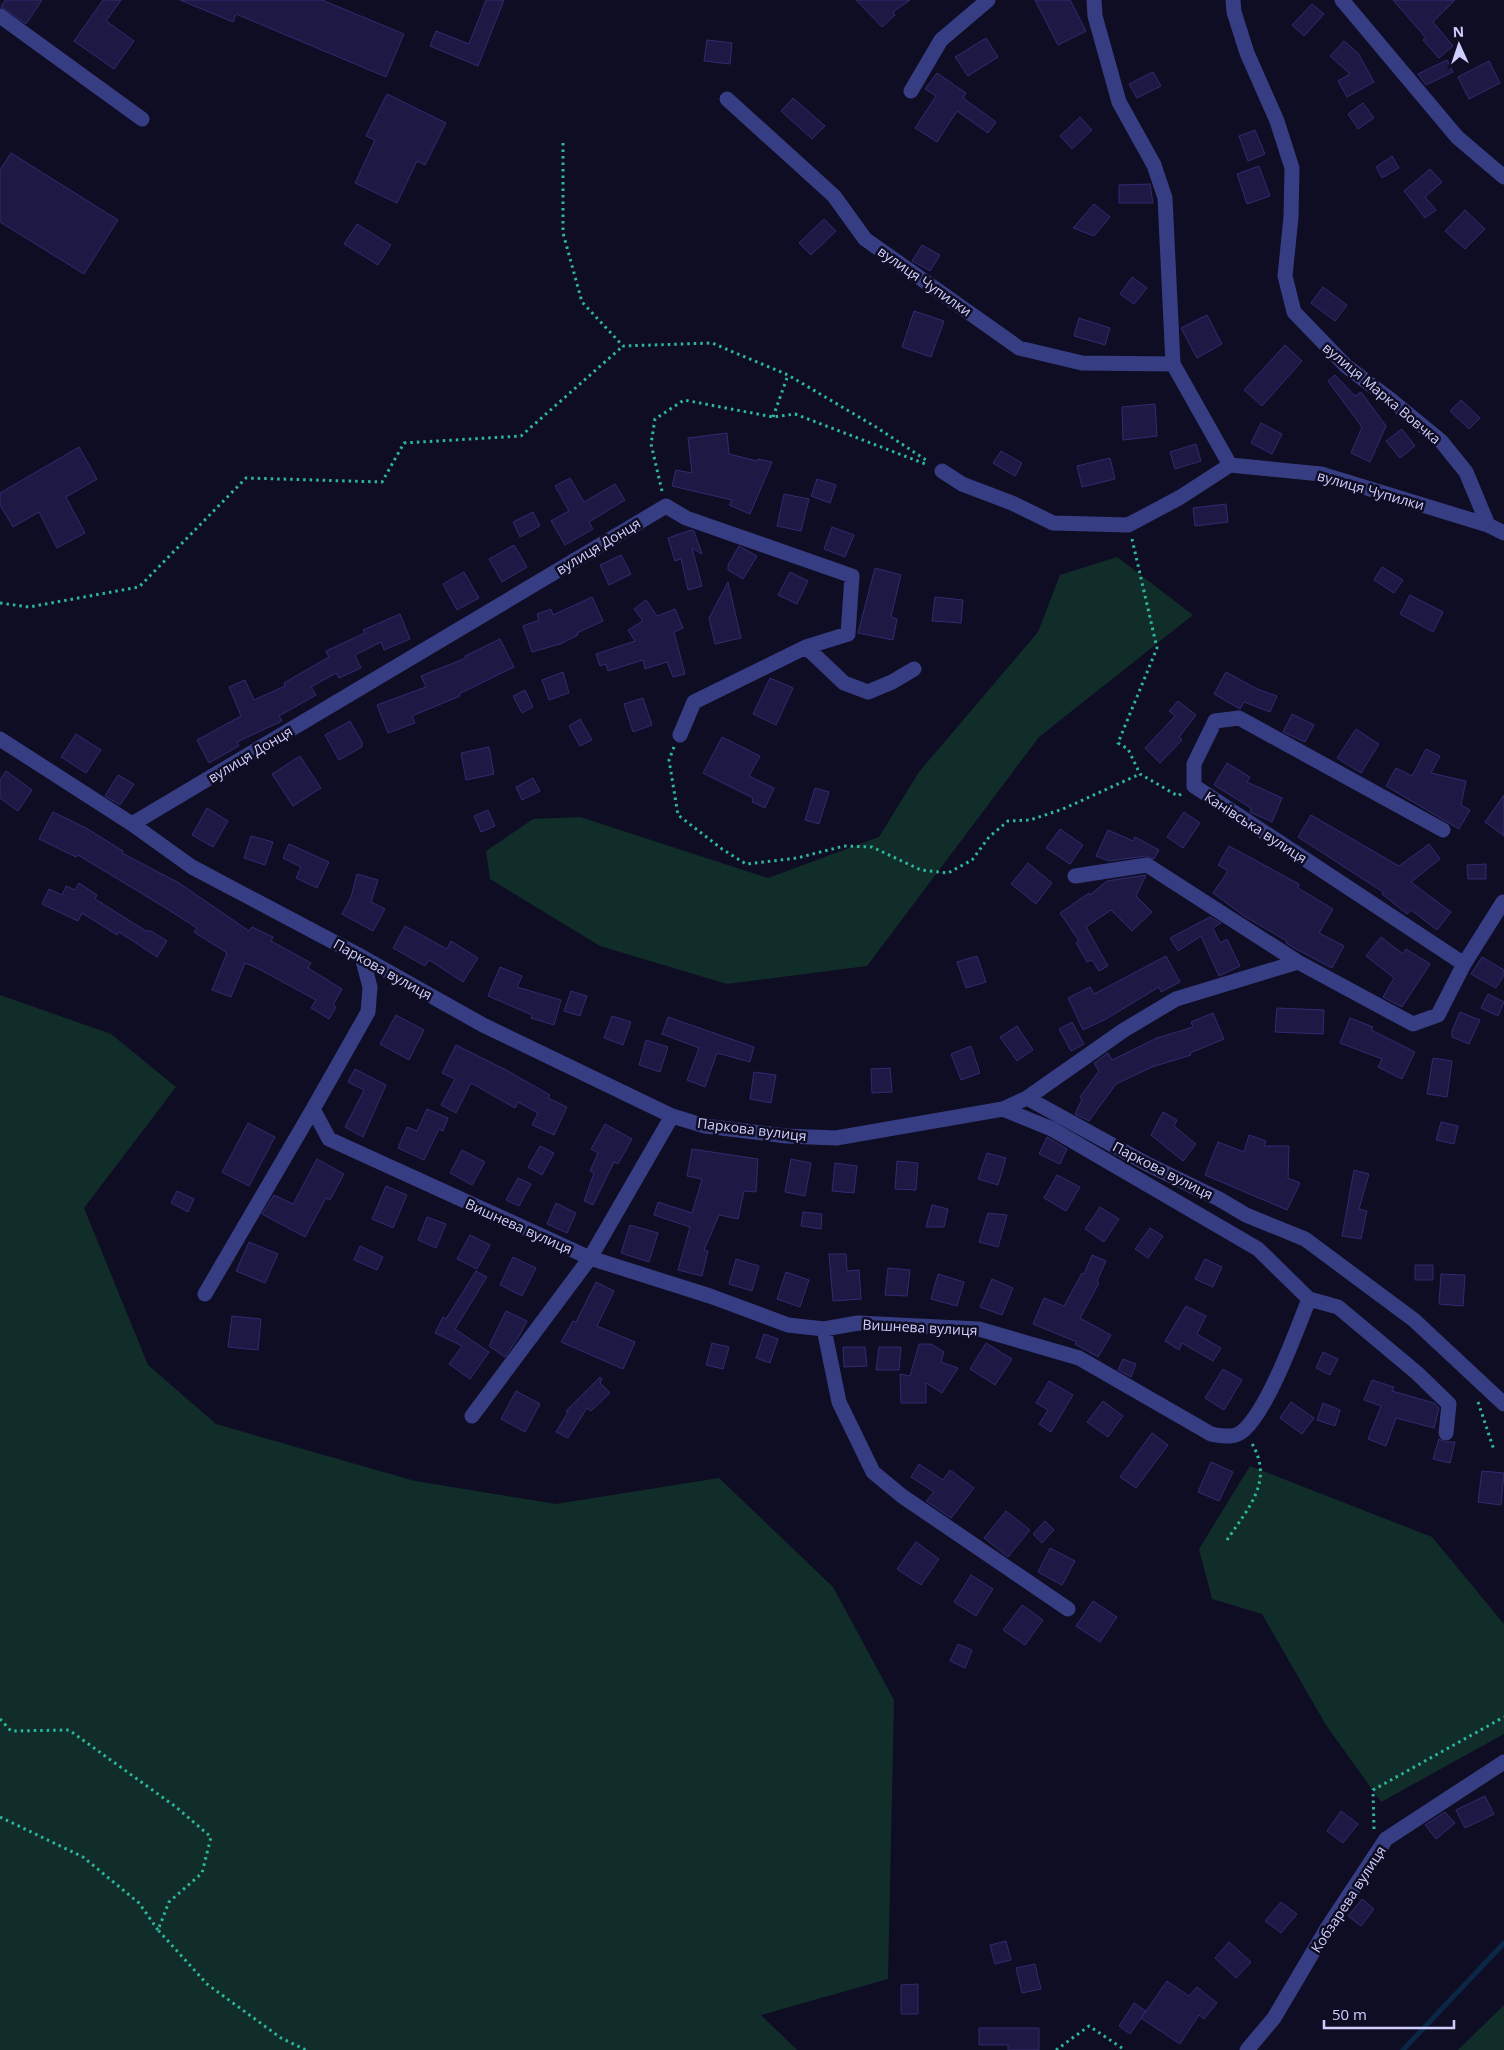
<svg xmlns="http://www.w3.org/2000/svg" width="1504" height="2050" font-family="'Open Sans',sans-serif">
<rect width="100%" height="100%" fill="#0f0d23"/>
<!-- green -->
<path fill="#102d29" d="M1117,557L1193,615L1039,737L867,966L727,984L600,946L490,879L486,851L533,819L580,817L768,878L879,837L919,772L1038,632L1060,575Z
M0,995L111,1034L176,1087L84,1208L148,1365L216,1424L415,1481L556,1504L719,1478L833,1587L894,1700L888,1979L761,2015L797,2050H0Z
M1250,1466L1432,1537L1504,1624V1734L1381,1802L1326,1725L1262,1614L1212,1599L1199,1549Z
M1504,2005V2050H1458Z"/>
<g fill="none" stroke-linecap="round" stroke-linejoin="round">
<!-- stream -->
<path stroke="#0a2745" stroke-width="5" d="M1403,2050L1504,1943"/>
</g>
<!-- building -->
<path fill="#1d1944" stroke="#302b71" d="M5,0H42L26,24L1,7Z
M103,0H121L106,21L134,41L114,69L74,41Z
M180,0H322L404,34L386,77L236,14L233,22Z
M486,0H504L478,66L430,46L436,31L469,44Z
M856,0H910L893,12L895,15L882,27Z
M1035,0H1070L1086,31L1058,45Z
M1393,0H1455L1433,22L1453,46L1439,58L1423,40L1426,38Z
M1312,4L1324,14L1304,36L1292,25Z
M986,38L998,57L968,76L955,57Z
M707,40L732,43L730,64L704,61Z
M1344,41L1358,53L1374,82L1347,97L1338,81L1350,74L1330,56Z
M1447,60L1453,72L1426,85L1418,74Z
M1489,61L1500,83L1469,99L1458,77Z
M1153,72L1161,86L1137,98L1129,84Z
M937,73L966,93L963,98L996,122L988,133L957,111L937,142L915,128L936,96L925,89Z
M387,94L446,123L425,165L417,161L397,203L355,183L375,140L366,136Z
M793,98L825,126L812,139L781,111Z
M1363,103L1374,118L1358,129L1348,114Z
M1080,117L1092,130L1072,149L1060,136Z
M1255,130L1265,154L1248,161L1239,136Z
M11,153L118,220L84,274L0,222V170Z
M1392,156L1399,168L1382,178L1376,167Z
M1259,166L1270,196L1247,204L1237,174Z
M1430,169L1442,182L1425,197L1436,210L1425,218L1404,191Z
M1150,184L1153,203H1119V185Z
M1094,204L1110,217L1094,236L1073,228Z
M1465,210L1485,229L1465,249L1445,231Z
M824,219L836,231L811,255L799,243Z
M357,224L391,245L378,265L344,244Z
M922,245L940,255L930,271L912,261Z
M1132,277L1147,288L1134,304L1120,294Z
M1323,287L1347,305L1335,321L1311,303Z
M914,311L944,321L931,357L902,347Z
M1207,315L1222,344L1197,358L1181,328Z
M1079,318L1110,328L1105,345L1074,336Z
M1285,345L1302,361L1262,406L1244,390Z
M1335,375L1355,396L1361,392L1386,426L1370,462L1351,453L1362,427L1328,381Z
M1461,400L1480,418L1469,429L1450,411Z
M1155,404L1157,436L1123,440L1122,407Z
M1261,423L1282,434L1272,454L1251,443Z
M1402,429L1415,446L1400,458L1386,441Z
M727,433L729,454L757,461L758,459L772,462L750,514L729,505L732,500L672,486L676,470L692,473L688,438Z
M1196,444L1201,461L1175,469L1170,452Z
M79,447L97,479L66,497L85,533L57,548L39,512L13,527L0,505V493Z
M1001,451L1022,463L1015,476L993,463Z
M1110,458L1115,479L1082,487L1077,466Z
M570,478L584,502L615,484L625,500L589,522L593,529L565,545L551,521L569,511L555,486Z
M817,479L836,485L830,503L811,496Z
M784,494L809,499L801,531L777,526Z
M1226,504L1228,522L1195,526L1193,508Z
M533,512L540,526L520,537L513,522Z
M832,527L854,535L845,557L824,549Z
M691,530L694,531L702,554L692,548L702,586L688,590L681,559L675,561L668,538Z
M514,545L527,567L502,582L489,559Z
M739,546L757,556L743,579L728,570V565Z
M621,555L631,574L609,585L600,565Z
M1382,567L1403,580L1394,593L1374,580Z
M875,568L901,575L891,617L897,619L893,640L858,633Z
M464,572L479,598L457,610L443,584Z
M790,572L808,581L797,604L778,595Z
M728,582L741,638L715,644L709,618Z
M1410,595L1443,612L1433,632L1400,614Z
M592,597L603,621L577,633L578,635L560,644L532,652L523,626L539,620L537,614L551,609L553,615Z
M935,597L963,600L961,623L932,621Z
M646,600L657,616L675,609L683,628L674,632L685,674L673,677L667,662L645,669L643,660L608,671L606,664L600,666L596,654L635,641L628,630L643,621L634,609Z
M400,614L410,639L384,650L381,642L355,655L361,668L339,678L336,673L311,687L316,695L279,716L282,721L237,742L239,746L209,763L197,740L241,716L229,687L245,680L254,700L285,686L284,683L329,657L326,651L365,633L363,630Z
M500,639L514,667L459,694L460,696L412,716L415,723L388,733L377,705L426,687L421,676L466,658L465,656Z
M563,672L569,693L549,700L542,680Z
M1226,672L1257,689L1277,696L1270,712L1244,702L1240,709L1214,694Z
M770,678L793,688L776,725L753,714Z
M525,690L533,707L522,713L513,696Z
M643,698L652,725L633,732L624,704Z
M1178,701L1196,715L1179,737L1182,740L1160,763L1145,748L1175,716L1169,711Z
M1292,714L1314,725L1305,742L1283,732Z
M580,719L592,740L580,746L569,726Z
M350,721L362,742V747L339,760L325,735Z
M1356,729L1379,744L1361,773L1337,758Z
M76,734L101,750L86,773L61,757Z
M722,737L760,756L749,776L774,788L765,808L752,802L753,798L703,773Z
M489,747L494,774L466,780L461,753Z
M1426,749L1440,756L1431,773L1466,781L1461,805L1470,810L1459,829L1386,786L1396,768L1412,776Z
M300,756L321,788L293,806L272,774Z
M1227,763L1250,777L1247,782L1282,798L1272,822L1250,812L1251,808L1214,785Z
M6,771L32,790L18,811L0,798V780Z
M118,775L134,784L120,805L105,796Z
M533,778L540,791L522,800L516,787Z
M815,788L829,792L819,824L805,820Z
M1504,795V836L1485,822Z
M207,808L228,821L213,847L192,835Z
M488,810L495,826L481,832L474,816Z
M53,812L86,828L123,851L122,853L179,883L249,931L252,927L273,937L271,941L311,963L308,968L342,989L333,1005L336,1007L329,1019L311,1008L316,1000L257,968L245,963L231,997L212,990L227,953L194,932L197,928L164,907L78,855L76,857L39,839Z
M1184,812L1200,823L1183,848L1167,837Z
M1311,815L1399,866L1429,844L1440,859L1411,882L1451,912L1437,930L1411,910L1407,914L1382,894L1383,892L1298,837Z
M1060,829L1083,845L1070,864L1046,848Z
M1108,830L1133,841L1135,837L1159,850L1154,859L1146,856L1109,861L1096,856Z
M251,836L273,842L265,865L244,858Z
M289,844L329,862L317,888L296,878L301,867L283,858Z
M1229,846L1299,884L1298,888L1333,909L1319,933L1344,946L1332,968L1294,948L1286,943L1287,941L1244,916L1213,893L1228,871L1218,865Z
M1028,863L1052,883L1036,904L1011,884Z
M1486,864V879H1468L1467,865Z
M357,874L378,880L371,902L385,909L373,931L342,914L351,897Z
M1146,875L1136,896L1152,912L1132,931L1111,910L1086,927L1108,966L1099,971L1092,960L1087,962L1076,943L1079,941L1060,913L1089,893L1090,895L1107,881Z
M79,883L97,895L95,899L146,931H151L167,941L157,957L119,932L117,935L82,913L78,921L42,904L49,889L62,895L66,886L75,890Z
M1210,917L1221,923L1213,928L1220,943L1227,939L1240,966L1219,976L1201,936L1178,951L1170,938Z
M405,926L447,949L451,941L478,958L463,982L429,960L425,966L393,948Z
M1381,937L1403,954L1406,949L1430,964L1402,1007L1383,997L1394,978L1366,956Z
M977,956L986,982L966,988L957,962Z
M1166,956L1180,982L1161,992L1159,987L1106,1019L1083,1030L1068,998L1090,987L1094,994Z
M1482,957L1504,970V975L1496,988L1471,974Z
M500,967L522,976L517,987L561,1000L554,1025L531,1018L532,1015L488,996Z
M571,991L587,996L580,1016L564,1011Z
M1488,994L1504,1002L1498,1016L1481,1008Z
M1277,1008L1324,1010L1323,1034L1275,1032Z
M1460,1012L1480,1020L1469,1044L1452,1037V1031Z
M1213,1013L1224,1039L1190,1053L1191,1055L1152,1067L1116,1084L1089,1121L1075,1114L1082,1099L1080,1097L1099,1071L1094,1063L1108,1053L1112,1060L1157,1038L1193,1027L1191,1022Z
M396,1015L424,1030L409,1060L380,1044Z
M612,1016L631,1022L623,1045L604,1038Z
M668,1017L754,1047L750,1062L717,1053L705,1087L687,1080L699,1048L662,1034Z
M1350,1018L1373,1027L1371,1030L1415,1052L1402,1079L1378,1067L1382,1059L1340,1043Z
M1072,1022L1084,1044L1071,1051L1059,1029Z
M1017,1026L1033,1050L1017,1061L1000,1037Z
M646,1040L668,1047L660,1072L639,1065Z
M456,1045L506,1070L550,1095L548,1098L567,1107L554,1135L532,1125L538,1113L518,1102L515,1108L471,1083L456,1113L441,1105L455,1079L442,1073Z
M971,1046L980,1073L961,1080L951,1054Z
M1433,1058L1452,1061L1447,1097L1427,1094Z
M890,1068L892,1092L872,1093L871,1069Z
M355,1069L386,1085L363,1137L345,1127L364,1090L348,1082Z
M754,1072L776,1075L771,1103L750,1099Z
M427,1109L448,1118L443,1131L439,1129L424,1160L398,1148L407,1127L417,1131Z
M1163,1112L1177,1120L1174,1126L1196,1144L1183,1161L1151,1135Z
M1441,1122L1458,1126L1454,1144L1436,1140Z
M248,1123L275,1137L249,1186L222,1172Z
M605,1124L632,1139L618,1164L614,1162L593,1205L584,1201L594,1173L590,1171L598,1153L591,1149Z
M1249,1135L1266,1141L1264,1146H1289L1288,1178L1300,1183L1287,1210L1205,1175L1218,1142L1244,1152Z
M1047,1137L1067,1149L1060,1164L1039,1154Z
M540,1146L554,1153L542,1175L528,1167Z
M692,1149L758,1159L756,1192L744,1191L738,1219L719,1215L704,1250L708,1251L702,1276L678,1270L690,1227L654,1215L658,1202L692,1213L702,1179L687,1176Z
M462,1150L485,1162L472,1185L450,1173Z
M987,1153L1006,1158L998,1185L978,1179Z
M317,1159L344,1174L330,1200L326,1198L305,1237L262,1214L274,1195L293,1204Z
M791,1159L811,1163L805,1196L785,1192Z
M897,1161L918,1163L916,1190L895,1189Z
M835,1163L857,1166L854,1193L832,1191Z
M1354,1170L1369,1174L1359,1209L1367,1211L1361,1239L1342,1236Z
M1057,1175L1080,1187L1066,1211L1044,1198Z
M518,1178L531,1184L519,1206L506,1200Z
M386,1186L407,1195L393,1228L372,1219Z
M177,1191L194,1199L188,1212L171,1203Z
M556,1203L576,1213L567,1233L547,1224Z
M932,1205L948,1209L944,1227H926Z
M1100,1207L1119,1219L1104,1242L1085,1229Z
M803,1212L822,1214L821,1229L801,1226Z
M988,1213L1007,1215L998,1247L979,1242Z
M427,1217L446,1224L436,1248L418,1240Z
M630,1225L658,1233L649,1262L621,1253Z
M1150,1228L1163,1236L1148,1258L1135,1249Z
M470,1235L490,1245L477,1269L457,1259Z
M249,1242L278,1254L265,1283L236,1271Z
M360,1246L383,1257L377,1270L354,1260Z
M829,1254H846L847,1271L859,1270L861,1299L833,1301Z
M1092,1255L1106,1261L1097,1281L1099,1283L1080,1318L1111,1335L1098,1357L1075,1344L1077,1342L1033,1324L1044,1298L1064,1306L1082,1273L1084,1274Z
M513,1257L536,1268L522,1296L500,1285Z
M736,1259L759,1266L752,1291L729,1284Z
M1205,1259L1222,1267L1213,1287L1195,1279Z
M1415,1265H1433V1280H1415Z
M888,1268L910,1270L907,1296L885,1295Z
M476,1271L487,1277L455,1329L489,1352L470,1379L449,1364L462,1346L435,1333L443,1317L446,1319Z
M786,1272L809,1280L800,1307L777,1299Z
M938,1274L964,1282L957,1306L931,1299Z
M1441,1274L1465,1275L1463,1306L1439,1304Z
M992,1279L1013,1288L1002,1315L980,1307Z
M596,1282L614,1291L597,1326L635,1342L623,1369L561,1342L573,1321L576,1322Z
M1186,1306L1206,1316L1197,1334L1221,1348L1213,1361L1182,1343L1179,1350L1165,1341Z
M506,1311L527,1321L518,1338L505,1357L489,1346Z
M232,1316L261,1319L258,1350L228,1347Z
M764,1334L778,1339L770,1363L756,1358Z
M712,1343L729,1347L723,1369L706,1365Z
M986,1343L1012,1359L995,1385L970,1369Z
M919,1344H931L944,1352L941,1362L958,1368L942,1393L926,1383V1403H901L900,1374L910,1376Z
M843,1347H865L867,1366L844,1367Z
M879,1347H901L899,1370H876Z
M1323,1352L1338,1359L1330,1375L1316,1368Z
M1123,1359L1136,1364L1131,1377L1118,1370Z
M1223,1369L1242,1380L1224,1410L1205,1398Z
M600,1377L602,1379L600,1383L610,1393L591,1411L587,1408L568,1438L556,1432L568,1412L566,1411Z
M1372,1380L1394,1387L1392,1391L1434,1403L1439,1408L1434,1428L1396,1418L1386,1446L1368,1439L1381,1406L1364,1400Z
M1049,1381L1073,1395L1051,1432L1039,1424L1048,1410L1036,1403Z
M516,1391L540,1404L525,1432L501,1419Z
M1103,1401L1123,1416L1108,1437L1087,1422Z
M1291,1402L1314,1418L1302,1434L1280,1418Z
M1323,1403L1340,1410L1335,1426L1317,1420Z
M1152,1433L1168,1445L1136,1488L1120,1477Z
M1439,1439L1445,1442H1455L1450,1463L1433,1459Z
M1211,1462L1233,1472L1219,1501L1198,1492Z
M919,1464L943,1480L950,1470L974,1488L951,1518L926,1501L934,1492L911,1477Z
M1482,1471L1504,1473L1501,1505L1478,1502Z
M1006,1511L1030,1530L1008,1557L984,1538Z
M1045,1521L1054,1530L1042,1543L1033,1534Z
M916,1542L939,1559L921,1585L897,1569Z
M1050,1548L1075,1561L1062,1585L1038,1572Z
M971,1575L993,1589L976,1616L954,1602Z
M1093,1601L1117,1617L1100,1642L1076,1626Z
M1022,1605L1043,1620L1025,1645L1003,1630Z
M958,1644L972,1650L965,1668L950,1661Z
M1485,1796L1494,1814L1465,1828L1456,1810Z
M1341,1811L1358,1824L1343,1843L1327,1831Z
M1445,1812L1455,1823L1436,1839L1425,1825Z
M1362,1899L1374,1909L1361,1926L1348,1916Z
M1281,1902L1297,1914L1281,1933L1265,1921Z
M1006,1941L1011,1960L995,1964L990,1945Z
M1229,1942L1251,1962L1236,1978L1215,1958Z
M1035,1964L1041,1989L1022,1993L1016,1968Z
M1167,1981L1189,1996L1197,1987L1217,2003L1204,2019L1199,2015L1180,2044L1141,2018Z
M918,1984V2014H901V1985Z
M1134,2003L1146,2011L1130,2034L1119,2026Z
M979,2028H1039V2050H1008V2045H979Z"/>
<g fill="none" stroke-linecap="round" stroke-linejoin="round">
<!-- path -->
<path stroke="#2cb79e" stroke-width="3" stroke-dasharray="2.5 4" stroke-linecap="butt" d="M563,143V233L582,302L623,346L712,343L788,375L876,427L929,462
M773,417L788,375
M662,491L651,444L655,419L684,400L773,417L795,414L928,465
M1132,539L1157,648L1118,743L1128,749L1140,774L1178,796L1181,794
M0,603L29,607L139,587L246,478L382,482L404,443L521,436L623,346
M674,747L669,760L678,815L722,849L746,864L797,858L844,846L872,847L921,870L948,873L972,860L989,837L1008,821L1030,820L1063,809L1140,774
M1478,1402L1494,1450
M1227,1540C1248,1508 1275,1481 1251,1442
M0,1719L11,1731L69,1730L176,1807L211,1837L202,1873L169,1902L158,1930L207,1984L281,2038L306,2050
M0,1817L83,1857L139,1903L158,1930
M1374,1829L1373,1790L1504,1717
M1056,2050L1089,2026L1125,2050"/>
<!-- minor -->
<path stroke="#373d83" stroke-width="15" d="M1094,0L1095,16L1119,102L1154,165L1165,198L1173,364L1230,465L1321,474L1488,525L1504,533
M1233,0L1234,12L1247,53L1277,121L1292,168L1291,217L1285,276L1294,312L1346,366L1391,400L1441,441L1466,472L1488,525
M1342,0L1457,137L1504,177
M0,16L142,119
M911,91L941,40L988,0
M727,99L834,196L865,239L1019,348L1082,363L1173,364
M942,471L962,484L1012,503L1053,523L1128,525L1179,498L1230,465
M806,647L844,683L868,692L892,682L914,669
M0,739L132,824L192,867L362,957L483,1025L672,1116L705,1126L786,1136L836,1138L1003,1109L1027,1098L1124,1030L1176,999L1298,962
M132,824L666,506L686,518L852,576L848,634L806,647L694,702L680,735
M1443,830L1239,718L1215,721L1194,764V786L1464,964
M1075,876L1147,865L1298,962L1413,1024L1438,1015L1464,964L1503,902
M362,957L370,987L368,1012L313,1109L329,1139L590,1258L710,1296L788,1325L824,1329L858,1323L979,1329L1079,1358L1211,1434C1223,1436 1234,1439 1244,1430C1269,1407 1296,1332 1309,1299L1258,1249L1052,1129L1003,1109
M1027,1098L1147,1164L1219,1199L1246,1215L1305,1239L1414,1320L1504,1404
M205,1294L313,1109
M1309,1299L1338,1307L1417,1373L1449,1404L1446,1433
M824,1329L839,1402L873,1472L902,1496L1068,1609
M472,1416L590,1258L672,1116
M1247,2050L1274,2018L1326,1930L1386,1839L1504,1762"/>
</g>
<g text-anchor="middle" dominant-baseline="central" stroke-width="5" stroke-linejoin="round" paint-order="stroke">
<!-- street labels -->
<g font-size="14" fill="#cfcfff" stroke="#0f0d23">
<text transform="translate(925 281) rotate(35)">вулиця Чупилки</text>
<text transform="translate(1382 393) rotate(40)">вулиця Марка Вовчка</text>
<text transform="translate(1371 490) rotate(16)">вулиця Чупилки</text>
<text transform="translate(598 546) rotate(-31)">вулиця Донця</text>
<text transform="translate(250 754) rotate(-31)">вулиця Донця</text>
<text transform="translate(1256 827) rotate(33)">Канівська вулиця</text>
<text transform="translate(383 969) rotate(29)">Паркова вулиця</text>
<text transform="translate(752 1129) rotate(7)">Паркова вулиця</text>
<text transform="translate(1163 1170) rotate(27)">Паркова вулиця</text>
<text transform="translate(519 1226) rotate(24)">Вишнева вулиця</text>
<text transform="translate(920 1327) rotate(3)">Вишнева вулиця</text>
<text transform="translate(1348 1899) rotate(-57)">Кобзарева вулиця</text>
</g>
</g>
<!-- north arrow -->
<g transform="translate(1459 45) rotate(357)" stroke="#0f0d23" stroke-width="4" paint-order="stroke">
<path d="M0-4L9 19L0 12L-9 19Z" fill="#cfcfff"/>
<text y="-8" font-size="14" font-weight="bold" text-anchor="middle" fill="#cfcfff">N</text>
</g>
<!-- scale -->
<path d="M1324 2020v8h130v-8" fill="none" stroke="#cfcfff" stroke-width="2.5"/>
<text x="1332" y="2020" font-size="15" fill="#cfcfff" stroke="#0f0d23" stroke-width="4" paint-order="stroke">50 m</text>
</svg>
